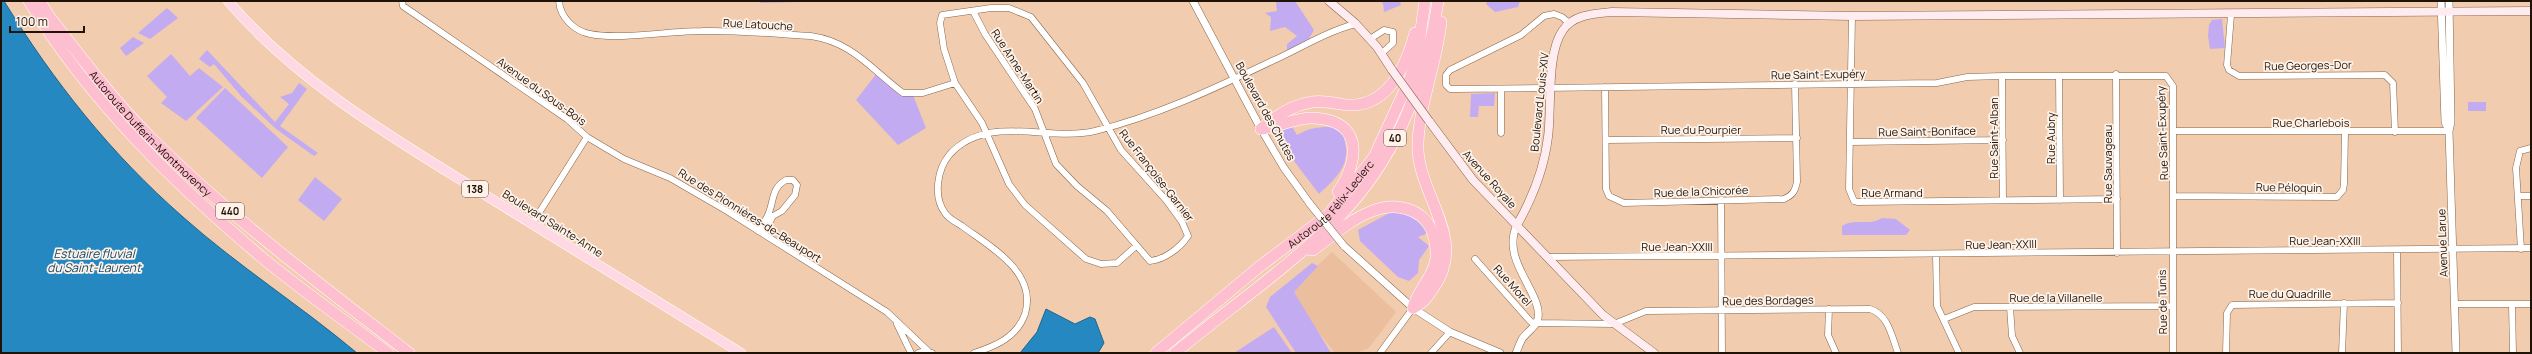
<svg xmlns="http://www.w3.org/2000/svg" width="2532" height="354" font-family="Manrope,sans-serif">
<rect width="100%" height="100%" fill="#f2ccae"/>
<!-- built -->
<path fill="#ebbf9d" d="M1332,252L1396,312L1369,348L1355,353H1335L1288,293Z"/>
<!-- green -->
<path fill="#c3abf1" d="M760,1H839L760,3Z
M1267,1H1295L1314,30L1307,42L1287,52V44L1297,36L1285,27L1270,31L1271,17L1265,13L1277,11L1276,2Z
M1379,1H1400L1401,5L1384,12L1383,3Z
M1487,1H1520L1518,7L1495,12L1486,4Z
M167,8L178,18L150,39L138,33Z
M2222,19L2225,48L2210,49L2208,36L2209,25L2212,20Z
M133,37L144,43L126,56L120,48Z
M207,50L275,122L289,104L280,97L292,93L299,83L307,89L280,126L318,153L314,156L276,129L241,96L214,64L210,67L199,59Z
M171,54L190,76L199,68L223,87L186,121L161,103L167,97L147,76Z
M877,73L903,93L913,95L926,128L898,145L856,100Z
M225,88L288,147L262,178L196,118Z
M1495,93L1494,106H1479L1478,117H1470L1471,94Z
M2468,102H2486V111H2468Z
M1291,125L1297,135C1311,127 1324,126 1340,128C1355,160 1341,174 1319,194L1275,136Z
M315,177L342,199L324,221L298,200Z
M1391,212L1412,215L1426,231V234L1418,237L1429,246L1419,260L1418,273L1409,281L1398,277L1360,241L1358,230Z
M1882,218L1896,219L1910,230L1906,235H1842V226C1855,217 1869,227 1882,218Z
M1312,263L1318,266L1294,292L1331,353H1296L1266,307L1270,297Z
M1274,327L1292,353H1234Z"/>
<!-- water -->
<path fill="#2588c1" stroke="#236589" d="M1,1H4C54,82 111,154 183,217C238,266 301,306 357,353H1Z
M1046,309L1075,324L1090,317L1095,319L1104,343L1098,353H1020L1037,332Z"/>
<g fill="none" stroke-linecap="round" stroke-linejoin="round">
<!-- minor casing -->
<g stroke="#87664b" stroke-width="7">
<path id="minor" d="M402,1L403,6L567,119L587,137L532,224
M559,1C560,17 574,31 590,34C619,40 670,31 702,31C738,30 775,34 811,36C852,42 871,69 903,93H923L955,83
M973,11L985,34L1035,109L1056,164L1077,186L1107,211L1150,261C1164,260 1180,248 1188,236L1182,222L1166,200L1121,150L1083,83L1031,17L1009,8H991L942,15L940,23L944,49L955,83L982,123L1009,184L1025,205L1086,259L1101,264L1117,263L1135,247
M2231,15L2227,65L2229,70L2239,76L2385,75L2393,83L2395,132
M1852,16L1849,189L1854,201L1858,202L2117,199
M1569,23L1562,17L1554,14L1544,16L1521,35L1450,70L1446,75V85L1450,89H1456L1937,83L1967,77L2002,76H2166L2173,86V353
M1370,39L1384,30L1393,32V43L1382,53
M2116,74L2117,253
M2002,76L2003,200
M2059,76L2060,200
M1605,87L1606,189L1609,196L1624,203L1784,199C1793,195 1795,191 1797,182L1795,84
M2174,131H2449
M1501,133V89
M587,137L624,159L670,178L727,211L887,312L928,351
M1606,140L1797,138
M1851,142L2003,140
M2173,196L2337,197L2343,190L2344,184L2345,132
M2518,196H2531
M1721,200L1722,353
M758,231C761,226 766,220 768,215C774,202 771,188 786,180H793L797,185L795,195L782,211L773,216L763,234
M2521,249L2516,168L2520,151L2531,148
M2397,250L2398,353
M1936,254L1937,306L1959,353
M1548,257L2531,248
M1475,259L1531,322L1536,323L1614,324L1646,311L1870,309C1888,314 1892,337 1898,353
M2455,304H2531
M2512,304L2513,353
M2010,307L2012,336L2020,353
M1829,309L1828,335L1836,353
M1944,319L1974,307L2172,306
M897,324L911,353
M918,353L924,351L932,353
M974,353C996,346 1017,337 1025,314C1038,272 989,246 962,226C956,222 949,219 945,213C933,197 937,169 950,154C988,113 1047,142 1095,131C1156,116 1216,88 1272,61C1299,49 1327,31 1356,24
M1380,353L1413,308
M1431,353L1450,332
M2226,353L2227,313L2232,305L2398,303
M2342,353L2344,303"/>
</g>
<!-- tertiary casing -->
<g stroke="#87664b" stroke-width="8">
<path id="tertiary" d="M1193,1L1261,129L1284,168L1310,204
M2441,1L2445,122L2449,131
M2449,1L2451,122L2449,131L2456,353
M1344,246L1413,308L1450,332L1500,353
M1516,353C1518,348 1520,343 1522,339C1526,333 1534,328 1537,322C1547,296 1499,262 1517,225"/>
</g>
<!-- secondary casing -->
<g stroke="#87664b" stroke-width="9">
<path id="secondary" d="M1329,1L1355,23L1377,47L1392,70
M1429,121L1473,180L1603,315L1654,353
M1517,225C1533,197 1544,170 1548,137C1552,109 1546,53 1563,30C1574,14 1594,14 1612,12L1852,16L2531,11"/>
</g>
<!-- primary casing -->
<g stroke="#fff" stroke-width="10">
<path id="primary" d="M228,1C297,82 393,138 482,193C568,246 655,300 741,353"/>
</g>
<!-- motorway casing -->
<g stroke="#fff" stroke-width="12">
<g id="motorway">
<path d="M29,1C90,102 175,184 265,260C304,292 347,322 388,353"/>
<path id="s1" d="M40,1L48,15C81,57 113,100 151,138C231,218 320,284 409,353"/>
<path d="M1261,129C1275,116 1293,105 1312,102C1324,100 1336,104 1348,105C1388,107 1406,66 1415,33"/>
<path d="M1261,129C1278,127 1295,118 1312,118C1362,119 1361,159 1338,192"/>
<path d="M1308,249L1313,250C1343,228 1383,189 1421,216C1433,225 1437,244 1436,258C1434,277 1417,290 1413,308"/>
<path d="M1413,308C1424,303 1428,296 1434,287C1469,237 1415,193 1418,142C1420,101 1437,62 1441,22"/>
<path id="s2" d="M1156,353L1259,267L1328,215L1374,157L1410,79L1418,51L1425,1"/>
<path d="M1175,353C1229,308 1288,268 1338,218C1396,159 1426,81 1438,1"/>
</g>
</g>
<!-- minor -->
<use href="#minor" stroke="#fff" stroke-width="6"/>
<!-- tertiary -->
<use href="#tertiary" stroke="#fff" stroke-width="7"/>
<!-- secondary -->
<use href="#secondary" stroke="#feecf1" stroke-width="8"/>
<!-- primary -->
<use href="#primary" stroke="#fed9e3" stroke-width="9"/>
<!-- motorway -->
<use href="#motorway" stroke="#fdbfd0" stroke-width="11"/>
<!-- tertiary-bridge casing -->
<g stroke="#87664b" stroke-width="8" stroke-linecap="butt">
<path id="tertiary-bridge" d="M1310,204L1344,246"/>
</g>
<!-- secondary-bridge casing -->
<g stroke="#87664b" stroke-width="9" stroke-linecap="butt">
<path id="secondary-bridge" d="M1392,70L1429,121"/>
</g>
<!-- tertiary-bridge -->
<use href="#tertiary-bridge" stroke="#fff" stroke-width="7"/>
<!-- secondary-bridge -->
<use href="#secondary-bridge" stroke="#feecf1" stroke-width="8"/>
</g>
<g text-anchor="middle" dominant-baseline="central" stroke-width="3.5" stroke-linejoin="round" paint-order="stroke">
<!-- shield labels -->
<g fill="#fef2e9" stroke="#62554b" stroke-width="1">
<rect x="1384" y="130" width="22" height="16" rx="3"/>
<rect x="462" y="181" width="26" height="16" rx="3"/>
<rect x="216" y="203" width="28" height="16" rx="3"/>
</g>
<g font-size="10" font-weight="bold" fill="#1f1207">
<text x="1395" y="138">40</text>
<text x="475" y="189">138</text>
<text x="230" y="211">440</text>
</g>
<!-- street labels -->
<g font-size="11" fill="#1f1207" stroke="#fef2e9">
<text transform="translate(758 24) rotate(3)">Rue Latouche</text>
<text transform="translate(2308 65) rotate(-1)">Rue Georges-Dor</text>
<text transform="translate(1018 66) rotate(57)">Rue Anne-Martin</text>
<text transform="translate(1818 74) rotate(-1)">Rue Saint-Exupéry</text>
<text transform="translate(542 91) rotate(36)">Avenue du Sous-Bois</text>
<text transform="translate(1539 102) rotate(-84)">Boulevard Louis-XIV</text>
<text transform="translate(1266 111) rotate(61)">Boulevard des Chutes</text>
<text x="2311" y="122">Rue Charlebois</text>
<text x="1701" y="129">Rue du Pourpier</text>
<text transform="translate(1927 131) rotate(-1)">Rue Saint-Boniface</text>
<text stroke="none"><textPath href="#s1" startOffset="173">Autoroute Dufferin-Montmorency</textPath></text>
<text transform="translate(2162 133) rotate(-92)">Rue Saint-Exupéry</text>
<text transform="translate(1993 138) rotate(-90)">Rue Saint-Alban</text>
<text transform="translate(2050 138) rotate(-90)">Rue Aubry</text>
<text transform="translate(2107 164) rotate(-90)">Rue Sauvageau</text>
<text transform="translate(1157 175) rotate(52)">Rue Françoise-Garnier</text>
<text transform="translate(1490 179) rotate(48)">Avenue Royale</text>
<text transform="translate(2289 187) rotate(1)">Rue Péloquin</text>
<text transform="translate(1701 191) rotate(-2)">Rue de la Chicorée</text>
<text x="1892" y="192">Rue Armand</text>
<text stroke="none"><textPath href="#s2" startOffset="230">Autoroute Félix-Leclerc</textPath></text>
<text transform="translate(750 215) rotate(32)">Rue des Pionnières-de-Beauport</text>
<text transform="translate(553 223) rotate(32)">Boulevard Sainte-Anne</text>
<text x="2325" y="240">Rue Jean-XXIII</text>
<text transform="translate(2442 243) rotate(-92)">Avenue Larue</text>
<text transform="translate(2001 244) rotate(-1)">Rue Jean-XXIII</text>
<text x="1677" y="246">Rue Jean-XXIII</text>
<text transform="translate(1513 285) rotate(48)">Rue Morel</text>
<text x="2290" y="293">Rue du Quadrille</text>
<text x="2056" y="297">Rue de la Villanelle</text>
<text transform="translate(1768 300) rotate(-1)">Rue des Bordages</text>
<text transform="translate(2162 302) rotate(-91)">Rue de Tunis</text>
</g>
<!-- water labels -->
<g font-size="12" font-style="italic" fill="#144665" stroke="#fef2e9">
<text x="94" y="253">Estuaire fluvial<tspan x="94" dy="14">du Saint-Laurent</tspan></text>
</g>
</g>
<!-- border -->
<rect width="2532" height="354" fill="none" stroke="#1f1207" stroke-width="4"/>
<!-- scale -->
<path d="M10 26v6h74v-6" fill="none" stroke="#1f1207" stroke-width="2"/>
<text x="16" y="26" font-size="12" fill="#1f1207" stroke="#fef2e9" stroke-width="3" paint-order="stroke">100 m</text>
</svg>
